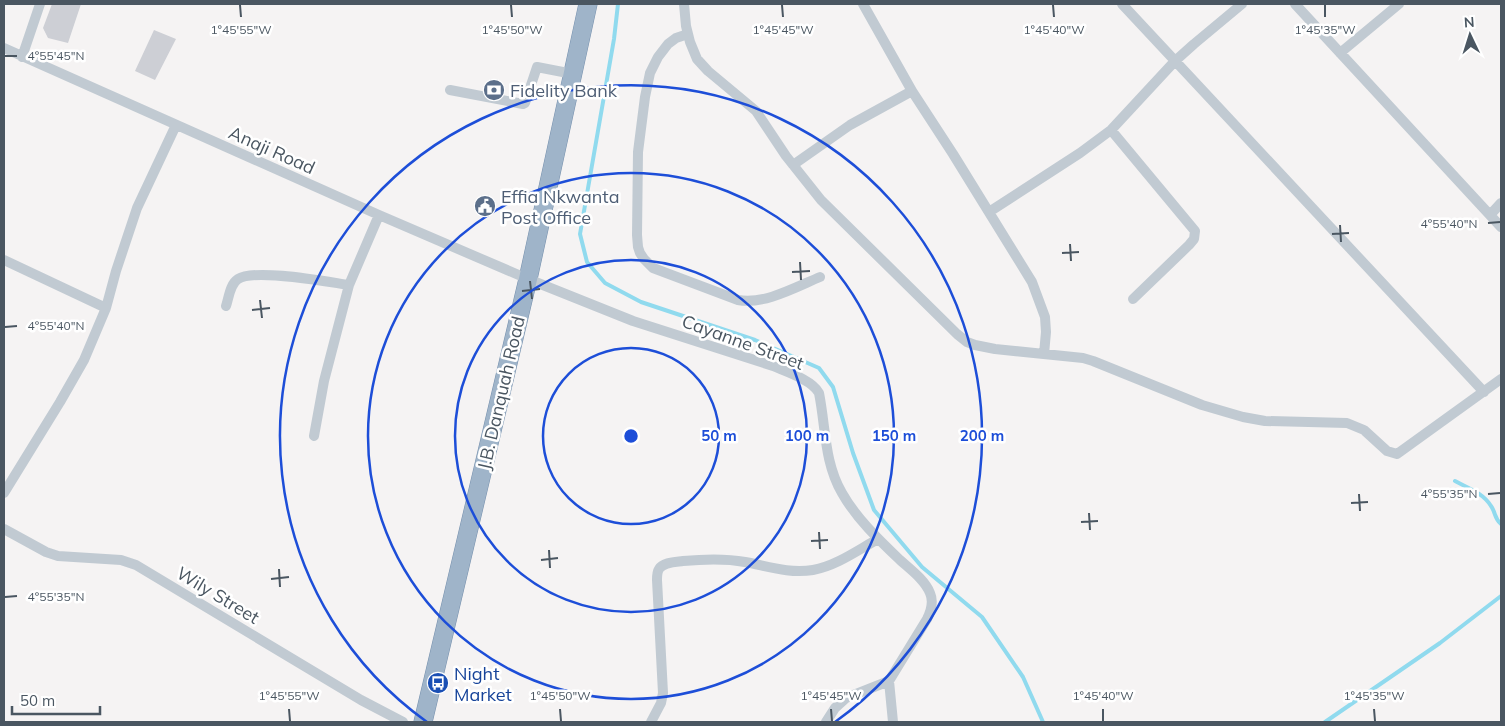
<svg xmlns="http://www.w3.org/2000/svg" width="1505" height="726" font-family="Mulish,sans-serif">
<rect width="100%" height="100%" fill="#f5f3f3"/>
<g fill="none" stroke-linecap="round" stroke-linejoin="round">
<!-- stream -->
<path stroke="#90daee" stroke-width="4" d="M618,4L614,39L580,234L587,262L605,283L641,302L755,340L819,368L833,387L853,453L874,510L922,567L982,617L1023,677L1043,722
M1455,481C1468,488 1483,493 1491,506C1496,513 1494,518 1501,524
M1325,722L1440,643L1501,596"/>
</g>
<!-- building -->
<path fill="#cdcfd5" d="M52,4H81L68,43L48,38L43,28Z
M154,30L176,39L155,80L135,71Z"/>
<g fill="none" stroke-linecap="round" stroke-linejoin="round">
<!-- trunk casing -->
<g stroke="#7690ad" stroke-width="19">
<path id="trunk" d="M423,722L528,279L588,4"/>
</g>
<!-- minor -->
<path stroke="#c1cad2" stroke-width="10" d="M684,4L686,26L690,42L697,59L708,71L756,111L786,156L821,200L957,334L967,342L975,345L995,349L1083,358L1093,361L1202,405L1243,417L1265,421L1347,423L1364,430L1387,451L1397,454L1501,379
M863,4L912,91L953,154L1032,282L1045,317L1046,332L1044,354
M1122,4L1484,392
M1295,4L1501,227
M688,34L676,38L668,44L658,57L650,73L645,97L638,152L637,235L638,247L640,253L644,259L653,268L738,300C764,305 796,287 820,277
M4,48L379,215L528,279L633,321L773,366C787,372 812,380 819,393C826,428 824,462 842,493C856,518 879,540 900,560C910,569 925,580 930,593C934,602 931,611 927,619L889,681L893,722
M1340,53L1399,4
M22,57L40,4
M450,90L523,104L525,103L537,67L573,74
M1111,130L1195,231L1194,239L1189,245L1133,299
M793,165L850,125L912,91
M989,212L1080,153L1111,130L1175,61L1194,44L1242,4
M1490,215L1501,203
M4,260L106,308
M226,306C229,297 230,284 238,279C255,268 328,282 349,285
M314,436L324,381L349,285L379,215
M4,493L60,402L84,360L106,308L116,271L137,208L176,125
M4,529L46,552L58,556L121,560L136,565L361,700L403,722
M651,722L661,703L663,693L657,580C657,577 657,572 659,569C663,562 676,562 683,561C704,559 724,558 745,562C767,566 789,574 813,570C836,566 858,550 878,539
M826,722L835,708L846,698L889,681"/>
<!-- trunk -->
<use href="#trunk" stroke="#9fb4c9" stroke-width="18"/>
</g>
<!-- ticks -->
<path fill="none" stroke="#4a5661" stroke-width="2" d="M240,5L241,17M511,5L512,17M782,5L783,17M1053,5L1054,17M1325,5V17M5,56H17M1488,223L1500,222M1340,225L1341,242M1332,234L1349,233M1070,244L1071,261M1062,253L1079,252M800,262L801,280M792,272L810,271M530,281L532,299M522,291L540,289M260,300L262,318M252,310L270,308M5,327L17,326M1359,494L1360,511M1488,494L1500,493M1351,503L1368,502M1089,513L1090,530M1081,522L1098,521M819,532L820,549M811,541L828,540M549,550L550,568M541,560L558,558M279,569L280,587M271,579L289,577M5,597L17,596M289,709L290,721M560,709L561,721M831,709L832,721M1103,709V721M1374,709L1375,721"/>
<!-- distance rings -->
<g fill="none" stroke="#1d4ed8" stroke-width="2.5">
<circle cx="631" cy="436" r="88"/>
<circle cx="631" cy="436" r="176"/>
<circle cx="631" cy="436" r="263"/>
<path d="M427 722A351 351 0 1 1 835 722"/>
</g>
<!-- icons -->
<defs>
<g id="bank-disc" transform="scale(1.125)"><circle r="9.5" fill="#5c6f8a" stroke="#fff"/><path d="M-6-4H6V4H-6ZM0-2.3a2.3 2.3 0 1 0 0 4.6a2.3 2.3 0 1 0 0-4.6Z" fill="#fff"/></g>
<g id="civic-disc" transform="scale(1.125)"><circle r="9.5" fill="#5c6f8a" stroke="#fff"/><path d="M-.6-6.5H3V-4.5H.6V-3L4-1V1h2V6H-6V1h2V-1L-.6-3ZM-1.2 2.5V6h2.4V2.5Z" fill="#fff"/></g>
<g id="bus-disc" transform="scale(1.125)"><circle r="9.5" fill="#1a4fb4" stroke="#fff"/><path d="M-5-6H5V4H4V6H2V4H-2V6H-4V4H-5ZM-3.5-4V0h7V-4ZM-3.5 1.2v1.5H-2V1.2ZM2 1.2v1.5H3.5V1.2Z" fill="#fff"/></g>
</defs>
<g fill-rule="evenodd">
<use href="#bank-disc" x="494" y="90"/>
<use href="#civic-disc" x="485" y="206"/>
<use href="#bus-disc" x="438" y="683"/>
</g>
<g text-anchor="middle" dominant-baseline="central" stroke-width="5" stroke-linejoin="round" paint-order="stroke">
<!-- service labels -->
<g font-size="18" fill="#4e5e75" stroke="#fff" text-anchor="start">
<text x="510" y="90">Fidelity Bank</text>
<text x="501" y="196">Effia Nkwanta<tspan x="501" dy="21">Post Office</tspan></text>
</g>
<!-- street labels -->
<g font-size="18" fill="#4a5661" stroke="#fff">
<text transform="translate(272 150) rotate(24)">Anaji Road</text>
<text transform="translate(743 342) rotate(20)">Cayanne Street</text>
<text transform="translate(501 393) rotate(-77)">J.B. Danquah Road</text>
<text transform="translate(218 595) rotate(31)">Wily Street</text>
</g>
<!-- transit labels -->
<g font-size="18" fill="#164399" stroke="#fff" text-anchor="start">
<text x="454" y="673">Night<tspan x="454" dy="21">Market</tspan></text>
</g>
</g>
<g font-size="12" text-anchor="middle" fill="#4a5661" stroke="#fff" stroke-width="5" stroke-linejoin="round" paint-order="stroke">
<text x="241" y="34">1°45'55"W</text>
<text x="512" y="34">1°45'50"W</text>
<text x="783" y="34">1°45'45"W</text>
<text x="1054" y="34">1°45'40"W</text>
<text x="1325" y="34">1°45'35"W</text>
<text x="56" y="60">4°55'45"N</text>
<text x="1449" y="228">4°55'40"N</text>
<text x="56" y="330">4°55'40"N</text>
<text x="1449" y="498">4°55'35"N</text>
<text x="56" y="601">4°55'35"N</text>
<text x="289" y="700">1°45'55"W</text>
<text x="560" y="700">1°45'50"W</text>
<text x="831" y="700">1°45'45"W</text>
<text x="1103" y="700">1°45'40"W</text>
<text x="1374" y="700">1°45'35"W</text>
</g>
<circle cx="631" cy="436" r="8" fill="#1d4ed8" stroke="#fff" stroke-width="2.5"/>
<g font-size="15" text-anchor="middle" font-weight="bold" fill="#1d4ed8" stroke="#fff" stroke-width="5" stroke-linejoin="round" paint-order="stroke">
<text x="719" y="441">50 m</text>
<text x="807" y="441">100 m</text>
<text x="894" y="441">150 m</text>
<text x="982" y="441">200 m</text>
</g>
<!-- border -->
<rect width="1505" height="726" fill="none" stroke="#4a5661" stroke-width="10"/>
<!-- north arrow -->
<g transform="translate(1470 35) rotate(356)" stroke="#ffffff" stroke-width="4" paint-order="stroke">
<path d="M0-4L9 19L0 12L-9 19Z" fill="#4a5661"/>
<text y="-8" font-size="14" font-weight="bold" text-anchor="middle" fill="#4a5661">N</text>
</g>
<!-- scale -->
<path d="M12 706v8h88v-8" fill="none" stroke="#4a5661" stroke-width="2.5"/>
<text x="20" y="706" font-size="15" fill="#4a5661" stroke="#ffffff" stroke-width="4" paint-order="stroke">50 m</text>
</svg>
